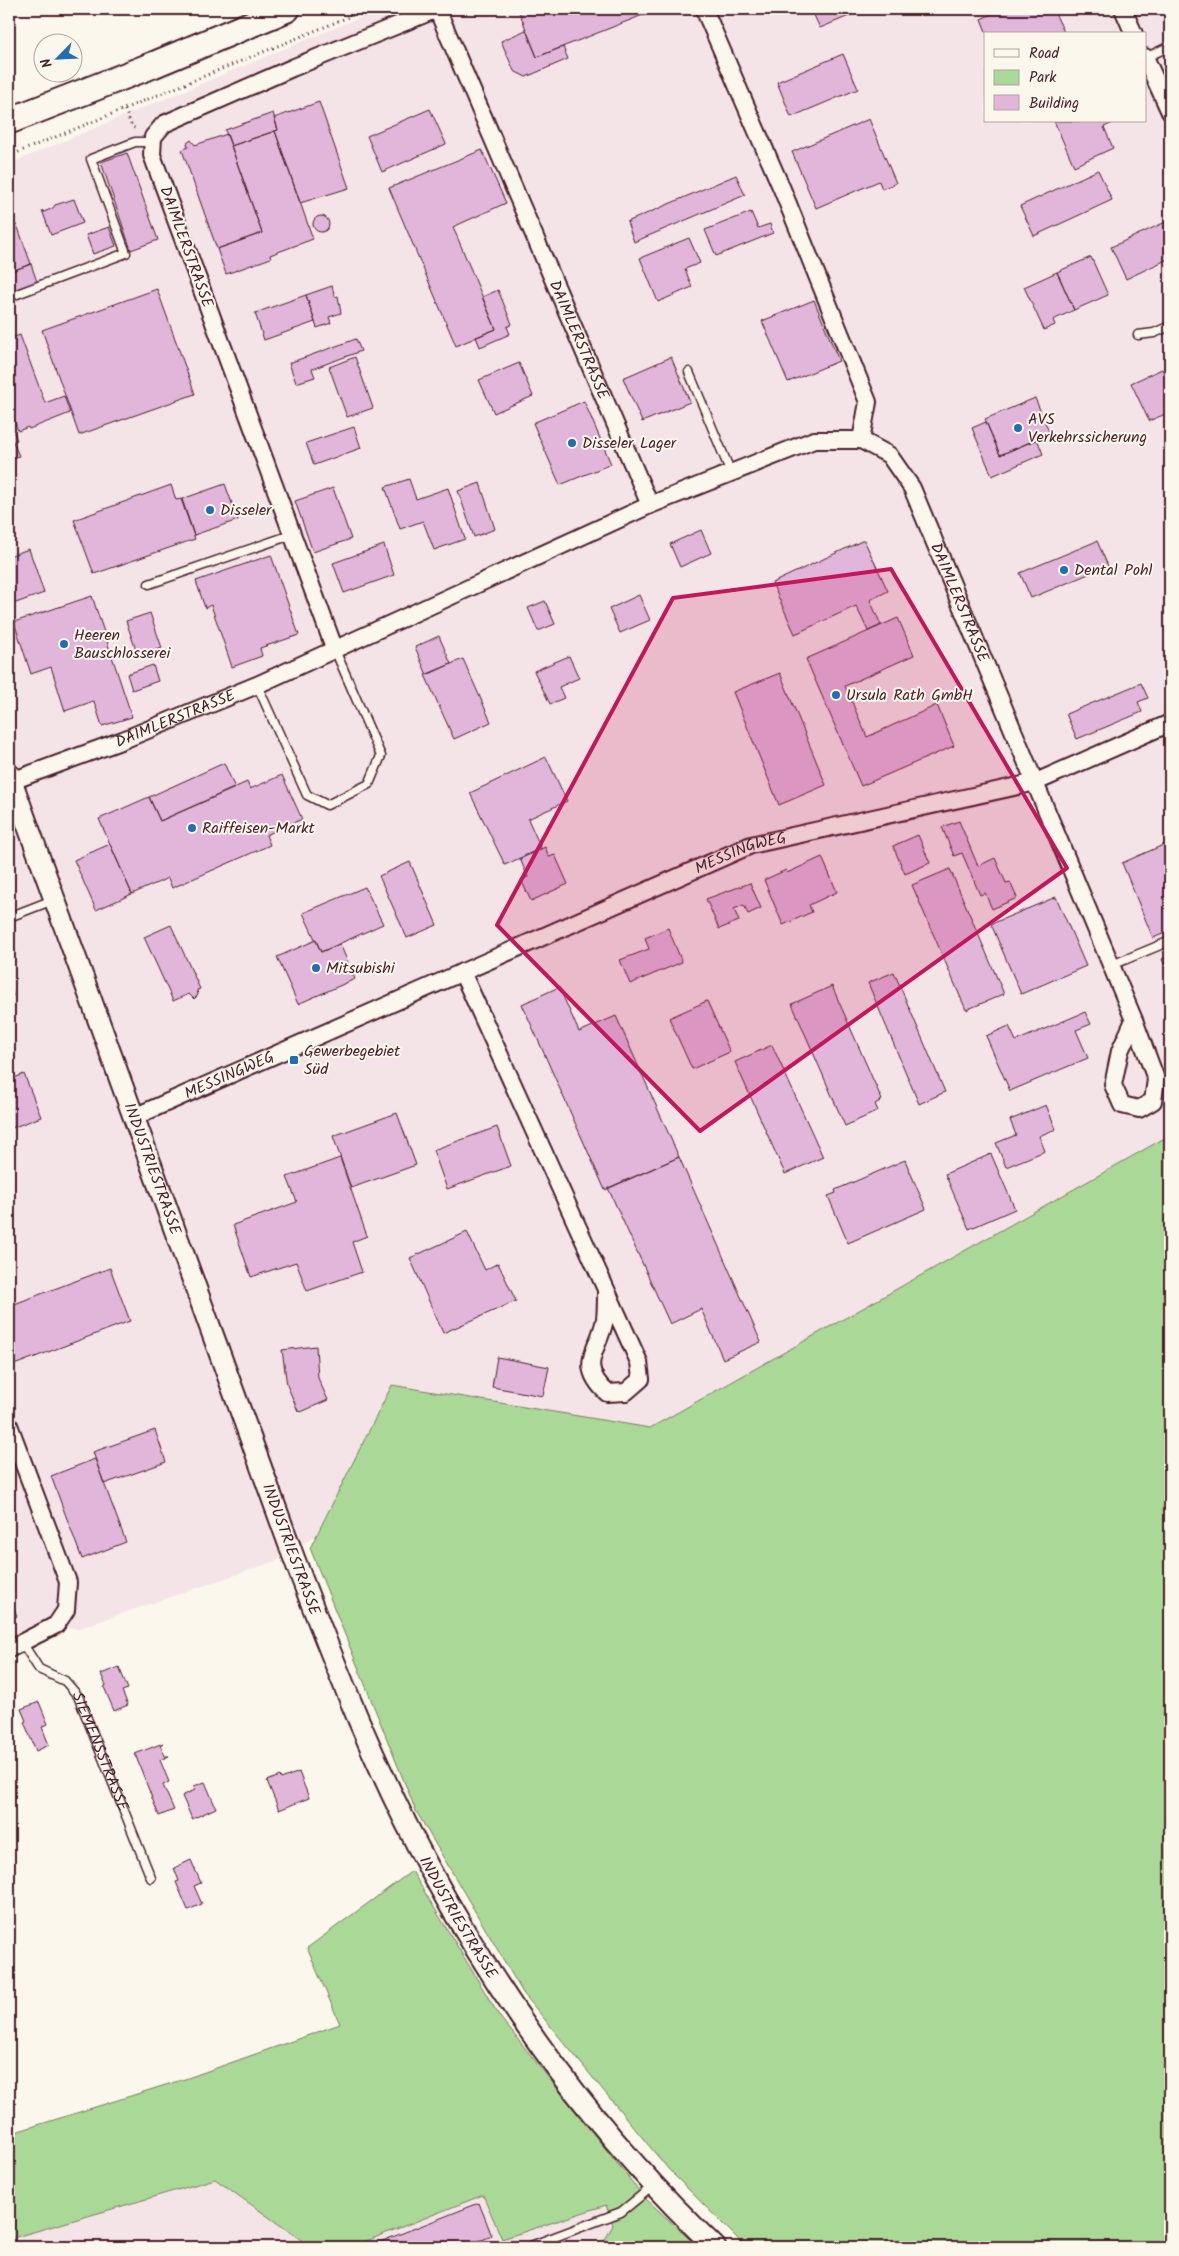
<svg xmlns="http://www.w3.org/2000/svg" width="1179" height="2256" font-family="Kalam,sans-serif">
<rect width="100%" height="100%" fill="#fbf7ec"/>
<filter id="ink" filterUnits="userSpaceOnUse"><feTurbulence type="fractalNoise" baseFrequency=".02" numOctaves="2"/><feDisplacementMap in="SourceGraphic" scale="10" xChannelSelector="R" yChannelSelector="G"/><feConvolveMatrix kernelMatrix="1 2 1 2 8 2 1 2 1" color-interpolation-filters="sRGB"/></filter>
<g filter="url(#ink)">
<!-- built -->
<path fill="#f4e4e7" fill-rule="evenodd" d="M380,9H1170V1135L650,1429L393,1385L315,1536L276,1561L77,1629L44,1621L9,1639V164ZM985,34H1145V121H985Z
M215,2178L311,2247H9V2239Z
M483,2195L502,2239L606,2204L613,2225L601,2247H351Z"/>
<!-- green -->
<path fill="#aad897" stroke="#7a7c61" d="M1170,1135V2247H746L669,2170L523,1993L416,1811L310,1548L392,1385L650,1428Z
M412,1871L500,2017L645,2198L698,2247H601L613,2225L606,2205L502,2239L483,2195L351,2247H311L215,2179L9,2239V2134L188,2078L340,2024L307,1948Z"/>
<!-- building -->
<path fill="#e2b6db" stroke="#4a1f2b" d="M518,9H658L537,57Z
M811,9H866L820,28Z
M1003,9H1053L1065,34H987L981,19Z
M526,30L537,57L563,47L568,59L526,77L514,71L501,41Z
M843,54L858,89L791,117L777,82Z
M319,102L349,188L300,203L275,131L278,130L274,118Z
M430,109L446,144L382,172L367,136Z
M273,113L278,130L231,146L225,130Z
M869,119L896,183L882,189L879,181L816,208L792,152Z
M1054,121H1117L1104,127L1113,148L1074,166Z
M275,131L313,239L270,255L271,258L226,274L217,249L262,233L231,146Z
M227,134L262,233L217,249L182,150L188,147L187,143L191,140L195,145Z
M482,150L506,203L453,227L496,329L456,346L389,188Z
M127,153L158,240L131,250L101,162Z
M1098,170L1112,200L1034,236L1020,206Z
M736,175L745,195L634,242L627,222Z
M74,199L83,223L51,235L42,210L44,212L53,208L55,205Z
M751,212L758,228L770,224L773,233L716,256L705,230Z
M313 224a8 8 0 1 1 16 0a8 8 0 1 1-16 0Z
M1170,220V258L1126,279L1111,247Z
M17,225L31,264L9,272V228Z
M109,227L116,246L93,254L86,235Z
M689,238L700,263L685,269L692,287L658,302L640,258Z
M1091,257L1108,295L1074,310L1057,272Z
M31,264L37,282L9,292V272Z
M1057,272L1074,310L1053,320L1055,325L1044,330L1024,287Z
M332,286L335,297L338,296L341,313L329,317L331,323L317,328L306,295Z
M157,289L195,394L79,435L42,330Z
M498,290L512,324L507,327L510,334L480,347L476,337L496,329L482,297Z
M306,295L315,322L264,340L255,313Z
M814,300L839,361L788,382L762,321Z
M20,335L45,403L64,396L70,413L29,429L28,427L18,431L9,406V339Z
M356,339L361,351L312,369L315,377L296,383L289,363Z
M355,357L373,408L347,417L329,367Z
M671,357L690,402L642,422L623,378Z
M519,363L533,396L494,413L479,380Z
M1162,369L1170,387V412L1149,421L1131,383Z
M1035,398L1050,434L1000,455L985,419Z
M584,401L611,464L560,485L533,423Z
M986,422L1000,455L1037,439L1043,454L992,476L972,428Z
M354,427L361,448L314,465L306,443Z
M14,432L17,440L13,442L19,456L11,459L9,452V434Z
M409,479L416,499L448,488L465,539L434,550L423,521L400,529L385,487Z
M480,483L495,529L474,537L458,491Z
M225,484L238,520L194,535L182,499Z
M171,485L176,500L181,499L195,539L94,574L74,520Z
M333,488L351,539L313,552L295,501Z
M701,530L711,553L680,567L670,544Z
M864,540L888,591L870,600L881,625L868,631L856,606L795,634L772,583Z
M1097,541L1108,566L1031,598L1020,573Z
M384,545L394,575L344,593L333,563Z
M29,549L44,593L13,604L9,593V556Z
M271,555L299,635L260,648L262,656L232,667L211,605L205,608L196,581Z
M639,595L650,620L620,633L609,609Z
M92,596L132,717L102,726L94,701L65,711L51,667L31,674L14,622Z
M545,601L555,624L538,631L528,608Z
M150,613L162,648L138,656L126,621Z
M898,618L914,655L845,686L867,737L937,705L954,746L861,786L806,659Z
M439,636L451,664L427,675L415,647Z
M569,656L579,678L559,687L564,698L550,704L534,671Z
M463,659L491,722L454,739L425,675Z
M153,665L158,681L132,690L127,674Z
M780,673L826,785L779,805L733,692Z
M1141,683L1148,698L1138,702L1142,712L1077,739L1066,714Z
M546,757L567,801L528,819L541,848L505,865L470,793Z
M224,763L235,788L160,821L149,797Z
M282,775L302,819L266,835L270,845L172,888L168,878L132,894L99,819L149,797L160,821L247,782L250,789Z
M959,821L978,866L995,858L1006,883L1010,882L1017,898L992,909L985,893L980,895L962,853L954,856L942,827Z
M918,835L930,863L905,874L893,846Z
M1170,842V931L1153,938L1122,863Z
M110,844L132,894L96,910L74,860Z
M545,847L549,857L555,855L568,884L531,901L521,880L528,877L520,859Z
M822,857L837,892L809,905L812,912L783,925L764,880L786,870L787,873Z
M410,862L437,925L407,938L379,876Z
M950,869L1004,994L966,1010L912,885Z
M750,883L761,908L748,914L744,905L734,909L739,921L719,929L706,899Z
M365,887L383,924L321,952L303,913Z
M1056,897L1086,966L1021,994L991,924Z
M171,925L200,989L197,990L198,995L194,999L189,994L173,1001L144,937Z
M668,928L682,962L630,984L620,960L649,949L645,938Z
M316,940L321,952L340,944L355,979L298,1004L277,957Z
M1170,956V978L1162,959Z
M894,972L945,1092L919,1104L868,983Z
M9,983L13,996L9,998Z
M832,986L882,1100L875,1104L878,1111L845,1126L792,1004Z
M559,987L579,1032L616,1016L679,1157L605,1190L522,1004Z
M707,1001L730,1052L692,1069L669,1018Z
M1085,1012L1091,1024L1076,1030L1088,1058L1010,1091L986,1036L1009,1026L1016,1041Z
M772,1045L823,1157L785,1174L735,1062Z
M24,1074L41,1117L9,1129V1080Z
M1046,1105L1056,1129L1039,1136L1045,1151L1006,1167L996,1143L1016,1135L1010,1120Z
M397,1113L416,1165L351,1188L333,1136Z
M497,1127L511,1166L447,1189L433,1150Z
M991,1154L1015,1209L969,1229L945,1174Z
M679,1157L761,1342L723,1359L701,1309L670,1324L608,1188Z
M340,1158L367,1236L352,1242L362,1272L307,1291L296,1262L251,1277L233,1225L297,1202L287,1177Z
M905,1160L926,1209L848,1243L828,1196L836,1193L835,1190Z
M467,1232L485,1270L498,1263L516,1301L443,1333L410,1258Z
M110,1268L130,1321L14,1365L9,1352V1306Z
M316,1346L318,1378L328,1400L301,1412L298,1411L287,1385L282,1350Z
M497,1357L549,1367L543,1396L492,1387Z
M155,1430L166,1462L104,1484L93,1452Z
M95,1459L126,1542L82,1559L51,1476Z
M9,1595L17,1616L9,1619Z
M119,1667L128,1689L122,1691L128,1705L114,1711L104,1687L106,1686L101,1674Z
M39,1702L48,1724L42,1727L49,1745L36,1751L24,1722L26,1721L21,1709Z
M163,1743L160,1745L165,1756H169L160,1760L169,1782L163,1785L174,1810L159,1816L135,1754Z
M299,1772L309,1798L279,1810L267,1781L280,1776L281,1779Z
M205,1782L216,1808L192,1819L182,1796L195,1790L194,1786Z
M191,1860L201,1883L194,1886L202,1904L188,1910L176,1882L179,1881L174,1868Z
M479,2203L492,2236L464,2247H367Z"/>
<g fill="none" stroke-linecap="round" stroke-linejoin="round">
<!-- service casing -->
<g stroke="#4a1f2b" stroke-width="11">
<g id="service">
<path d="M1145,58L1170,46"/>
<path d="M9,297L126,253L91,159L135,142H152"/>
<path d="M1138,335L1154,333L1170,326"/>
<path d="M689,372L731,473"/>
<path d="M149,584L291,535"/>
<path d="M257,685L307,795L327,805L369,784L381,756L335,650"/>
<path d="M9,917L53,900"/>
<path d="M1112,965L1170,941"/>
<path id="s1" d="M23,1644L39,1669L65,1681L78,1696L151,1878"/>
<path d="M528,2247L621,2212L653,2186"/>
</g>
</g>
<!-- minor casing -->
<g stroke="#4a1f2b" stroke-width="20">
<g id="minor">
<path d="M704,9L782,189L868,402L861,440"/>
<path d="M1123,9L1134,34"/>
<path d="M1145,57L1170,112"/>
<path id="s2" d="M335,650L152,155L153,137L164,124L292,68L437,9L650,505"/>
<path id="s3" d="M9,782L123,740L257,685L650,505L814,440H861L889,455L912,488L1134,1020L1156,1079L1153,1101L1139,1109L1122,1105L1113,1085L1120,1051L1134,1020"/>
<path d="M462,972L639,1362L641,1379L626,1392L607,1393C576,1363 599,1352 605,1319C606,1310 606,1301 606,1292"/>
<path id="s4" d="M134,1117L751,845L1036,782L1170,723"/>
<path d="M9,1425L68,1582L66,1610L56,1625L9,1649"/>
</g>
</g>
<!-- tertiary casing -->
<g stroke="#4a1f2b" stroke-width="24">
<g id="tertiary">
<path id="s5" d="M9,774L294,1558C334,1663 375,1767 428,1866C501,2003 602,2140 715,2247"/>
</g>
</g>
<!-- primary casing -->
<g stroke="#4a1f2b" stroke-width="29">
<path id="primary" d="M9,121L153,65L287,9"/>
</g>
<!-- path -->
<path stroke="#4a1f2b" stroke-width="3" stroke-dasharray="1 4" stroke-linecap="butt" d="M125,110L132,127L137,129
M9,156L368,9"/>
<!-- service -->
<use href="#service" stroke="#fbf7ec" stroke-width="8"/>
<!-- minor -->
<use href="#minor" stroke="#fbf7ec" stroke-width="16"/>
<!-- tertiary -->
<use href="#tertiary" stroke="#fbf7ec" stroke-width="20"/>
<!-- primary -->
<use href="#primary" stroke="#fbf7ec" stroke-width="25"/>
</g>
</g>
<!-- marked area -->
<path fill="#c2185b" fill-opacity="0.2" stroke="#c2185b" stroke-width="4" stroke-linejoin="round" d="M891,569L1067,868L700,1131L497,925L673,598Z"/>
<!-- markers -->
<g fill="#1f6fb2" stroke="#fbf7ec" stroke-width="2">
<circle cx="1018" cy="428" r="5"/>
<circle cx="572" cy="443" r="5"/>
<circle cx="210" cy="510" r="5"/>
<circle cx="1064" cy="570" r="5"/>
<circle cx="64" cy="644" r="5"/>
<circle cx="836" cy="695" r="5"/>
<circle cx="192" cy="828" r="5"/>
<circle cx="316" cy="968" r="5"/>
<rect x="289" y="1055" width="10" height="10" rx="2.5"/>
</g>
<g text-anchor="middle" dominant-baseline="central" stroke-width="4" stroke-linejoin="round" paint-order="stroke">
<!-- street labels -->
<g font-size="16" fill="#4a1f2b" stroke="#fbf7ec">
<text transform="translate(186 247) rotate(70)">DAIMLERSTRASSE</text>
<text stroke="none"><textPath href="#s2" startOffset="1219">DAIMLERSTRASSE</textPath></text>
<text stroke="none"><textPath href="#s3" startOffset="1118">DAIMLERSTRASSE</textPath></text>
<text stroke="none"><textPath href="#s3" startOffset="178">DAIMLERSTRASSE</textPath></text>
<text stroke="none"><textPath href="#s4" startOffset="662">MESSINGWEG</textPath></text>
<text stroke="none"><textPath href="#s4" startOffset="104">MESSINGWEG</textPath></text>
<text stroke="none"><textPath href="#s5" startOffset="420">INDUSTRIESTRASSE</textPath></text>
<text stroke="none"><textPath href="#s5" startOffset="825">INDUSTRIESTRASSE</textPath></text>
<text stroke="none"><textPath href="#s1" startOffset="138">SIEMENSSTRASSE</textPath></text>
<text stroke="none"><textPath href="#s5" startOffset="1230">INDUSTRIESTRASSE</textPath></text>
</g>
<!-- poi labels -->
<g font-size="16" fill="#4a1f2b" stroke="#fbf7ec" text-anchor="start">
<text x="1028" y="419">AVS<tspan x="1028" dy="18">Verkehrssicherung</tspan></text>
<text x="582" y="443">Disseler Lager</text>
<text x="220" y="510">Disseler</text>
<text x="1074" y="570">Dental Pohl</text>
<text x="74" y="635">Heeren<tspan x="74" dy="18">Bauschlosserei</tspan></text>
<text x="846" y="695">Ursula Rath GmbH</text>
<text x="202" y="828">Raiffeisen-Markt</text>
<text x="326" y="968">Mitsubishi</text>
<text x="304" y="1051">Gewerbegebiet<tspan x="304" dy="18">Süd</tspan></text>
</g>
</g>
<!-- margin -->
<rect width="1179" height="2256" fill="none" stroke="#fbf7ec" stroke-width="30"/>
<rect x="15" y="15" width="1149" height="2226" fill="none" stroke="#4a1f2b" stroke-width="2" filter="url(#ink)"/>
<!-- legend -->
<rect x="984" y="32" width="162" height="90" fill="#fbf7ec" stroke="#b4a19f"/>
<rect x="994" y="49" width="25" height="8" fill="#fbf7ec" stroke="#b4a19f"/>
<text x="1029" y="58" font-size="15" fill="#4a1f2b">Road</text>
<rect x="994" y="70" width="25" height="15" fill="#aad897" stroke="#b4a19f"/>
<text x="1029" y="82" font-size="15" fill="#4a1f2b">Park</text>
<rect x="994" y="95" width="25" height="15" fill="#e2b6db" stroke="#b4a19f"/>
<text x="1029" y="108" font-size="15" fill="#4a1f2b">Building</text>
<!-- north arrow -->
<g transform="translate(58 58) rotate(246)"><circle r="24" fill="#fbf7ec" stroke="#b4a19f"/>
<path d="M0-4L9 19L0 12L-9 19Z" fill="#1f6fb2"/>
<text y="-8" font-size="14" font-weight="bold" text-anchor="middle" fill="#4a1f2b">N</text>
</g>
</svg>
